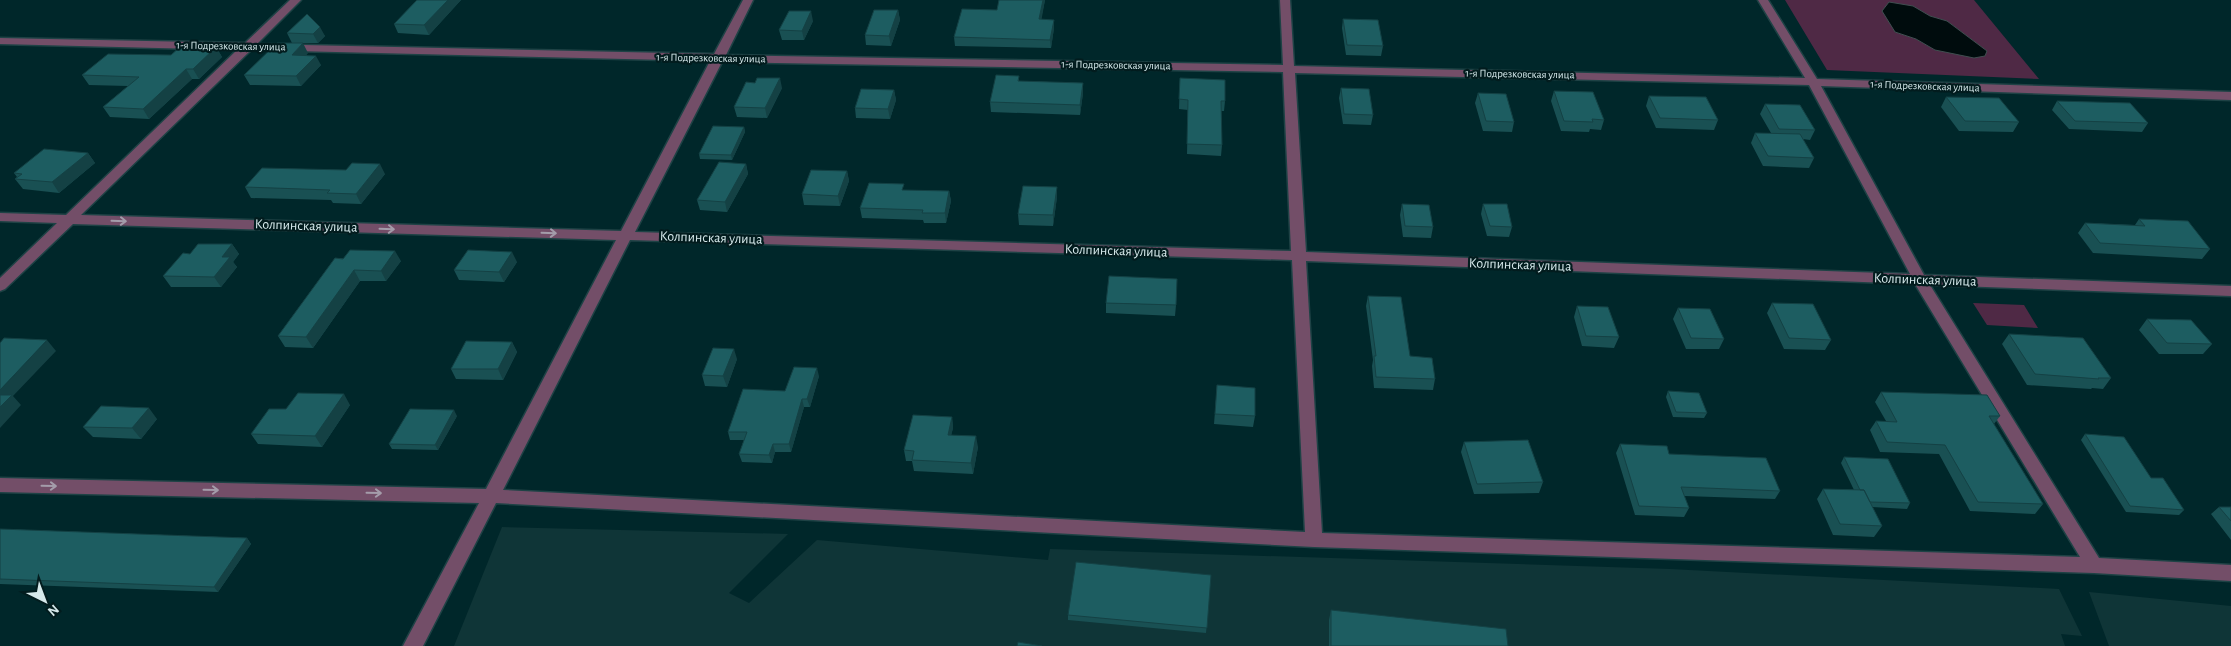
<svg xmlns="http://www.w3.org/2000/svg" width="2231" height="646" font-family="'Alegreya Sans',sans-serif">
<rect width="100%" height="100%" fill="#00272a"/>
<!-- built -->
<path fill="#0f3537" d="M502,527L788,534L729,593L749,603L817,540L1048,560L1050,549L1670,569L2059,589L2082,636L2061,634L2065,646H454Z
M2089,592L2231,606V646H2109Z"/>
<!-- green -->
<path fill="#4f2945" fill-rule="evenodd" d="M1785,0H1974L2039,79L1827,70ZM1913,6L1930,16L1947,21L1987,51L1935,50L1916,39L1895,32Z
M1973,303L2024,305L2038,328L1987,325Z"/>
<!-- water -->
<path fill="#000c0d" stroke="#404e50" d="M1889,2L1913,6L1930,16L1947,21L1987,51L1985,56L1974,58L1935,50L1916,39L1895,32L1882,11Z"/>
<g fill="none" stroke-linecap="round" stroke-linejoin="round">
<!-- minor casing -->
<g stroke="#1e4245" stroke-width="3">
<path id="minor" d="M290,0H301L257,44L714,54L743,0H753L726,55L1283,65L1280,0H1290L1294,66L1805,78L1758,0H1768L1817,79L2231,92V100L1821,86L1924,275L2231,286V296L1930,285L2099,558L2231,565V581L2094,573L1314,547L496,503L423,646H403L479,503L0,492V478L486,489L616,240L73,224L5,289L0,291V278L57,223L0,221V213L66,215L237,50L0,44V38L245,43ZM251,50L710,61L621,231L81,215ZM722,62L1283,72L1291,251L635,232ZM1295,73L1809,85L1910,274L1306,252ZM630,240L1292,260L1305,532L503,490ZM1306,261L1915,284L2080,557L1322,533Z"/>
</g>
<!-- minor -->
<use href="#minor" fill="#734e68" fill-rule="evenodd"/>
</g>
<!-- wall -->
<path fill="#195053" d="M417,0H461L429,35L398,33L394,24Z
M999,0H1045L1041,19L1054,28L1051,48L955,46L954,37L997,10Z
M898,10L900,20L891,46L866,45L865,35Z
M307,14L325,36L318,43H292L287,33Z
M1343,19L1383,46L1381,56L1346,55L1342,28Z
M813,21L804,40H782L779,30Z
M216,47L222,57L199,79H192L149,119L110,117L103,107L128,86L89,85L82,75L171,55Z
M308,53L306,55L321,65L301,86L250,85L244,75Z
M1019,76V81L1083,83V93L1080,115L991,112L990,102Z
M1180,78L1225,101L1224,111H1221L1222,145L1221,156L1187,154L1188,110L1179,109Z
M782,88L767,118L737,117L734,107Z
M1341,88L1373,115L1371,125L1343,124L1339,98Z
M894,90L896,100L890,119L856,118L855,108Z
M1554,91L1604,120L1601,130L1590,129L1589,132L1561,131L1551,101Z
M1478,93L1514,122L1512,132L1483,131L1475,103Z
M1649,96L1718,120L1714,130L1656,128L1646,106Z
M1946,97L2019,122L2013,132L1959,131L1941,107Z
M2057,101L2148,123L2142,132L2069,129L2052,110Z
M1765,104L1815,130L1810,140L1803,139L1814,158L1809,168L1763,166L1751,143L1755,133H1771L1760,114Z
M744,127L745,132L732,160L700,159L699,154Z
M88,153L95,163L59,193L23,189L15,179L17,177L14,173Z
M746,164L748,174L727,212L700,210L697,200Z
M847,171L849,181L840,206L804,205L802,194Z
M385,174L361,204L333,203L331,200L251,198L245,187Z
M1057,187V197L1053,226L1019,225L1018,214Z
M905,190L949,191L951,201L946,223H924L923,220L862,218L860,208Z
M1402,204L1433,227L1431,238L1403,237L1400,215Z
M1483,204L1512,227L1509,237L1487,236L1481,214Z
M2139,219L2210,249L2202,259L2093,253L2078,233L2085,223L2135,225Z
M232,244L239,254L233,262L237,267L221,287H171L163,276L190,254Z
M335,258L401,261L386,281H360L313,348L285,347L278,336Z
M517,262L504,282L459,280L454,270Z
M1368,296L1410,356L1435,379L1433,390L1374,388L1372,366L1373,360L1366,306Z
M1106,303L1176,305L1175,316L1106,313Z
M1772,303L1831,340L1825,350L1784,349L1767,313Z
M1577,306L1619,337L1614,348L1582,346L1574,317Z
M1678,308L1724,339L1719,349H1686L1673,319Z
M2147,319L2212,344L2203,354H2159L2139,330Z
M2009,334L2111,378L2103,389L2092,388L2091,389L2027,385L2002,344Z
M512,342L517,352L503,380L456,379L451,369Z
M737,359L727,387L705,386L702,375Z
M819,376L810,407H804L791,452H775L772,463L742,462L739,454L744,440H730L728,432L785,391Z
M1217,385L1255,416L1253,427L1214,424Z
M1668,391L1707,413L1704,418L1673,417L1666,397Z
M1881,392L2000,416L1994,424L2043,504L2035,514L1970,511L1939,454L1880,452L1870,430L1876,421H1886L1875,402Z
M350,405L322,447L258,444L251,434L286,409Z
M457,416L438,450L392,449L389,444Z
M952,417L953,428L951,435L978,447L973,474L914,471L912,461H906L904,450Z
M157,419L141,439L93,437L83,427Z
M2085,434L2151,478L2184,510L2179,515L2126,512L2081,440Z
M1464,442L1543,482L1539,493L1474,494L1461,452Z
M1620,444L1669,454L1780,491L1775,499L1684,496L1689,508L1684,517L1635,515L1616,453Z
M1844,457L1910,503L1907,509L1872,507L1882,526L1874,537L1833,535L1817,499L1823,489L1854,490L1841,463Z
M2219,507H2231V540L2211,514Z
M0,529L247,538L251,544L218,592L0,584Z
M1211,575L1206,633L1068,620V615Z
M1331,610L1508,646H1329V620Z"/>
<!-- shaded-wall -->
<path fill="#144144" d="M448,0H461L429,35L424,25Z
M1043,0H1045L1040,28L1039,19Z
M898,10L900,20L891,46L889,36Z
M811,11L813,21L804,40L802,31Z
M1054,20V28L1051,48L1050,40Z
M320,27L325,36L318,43L313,34Z
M303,43L308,53L297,65L292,55Z
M216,47L222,57L199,79L193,69Z
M316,56L321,65L301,86L296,76Z
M186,69L192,79L149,119L143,109Z
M780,78L782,88L767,118L765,108Z
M1083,83V93L1080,115V105Z
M894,90L896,100L890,119L888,109Z
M744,127L745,132L732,160L731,155Z
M88,153L95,163L59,193L52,182Z
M380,164L385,174L361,204L356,194Z
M746,164L748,174L727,212L725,202Z
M847,171L849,181L840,206L838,196Z
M1057,187V197L1053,226V215Z
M949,191L951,201L946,223L945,213Z
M232,244L239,254L233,262L237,267L221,287L214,277L222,257Z
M395,251L401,261L386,281L381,271Z
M512,252L517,262L504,282L499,272Z
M354,270L360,281L313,348L306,337Z
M47,340L56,351L13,396L21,405L0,428V390Z
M512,342L517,352L503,380L498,369Z
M734,349L737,359L727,387L723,376Z
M817,368L819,376L810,407L807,399Z
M344,394L350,405L322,447L315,436Z
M802,399L804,407L791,452L789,444Z
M149,408L157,419L141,439L132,428Z
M454,410L457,416L438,450L435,445Z
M952,417L953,428L949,445L948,435Z
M976,436L978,447L973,474L971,463Z
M773,444L775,452L772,463L769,455Z
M247,538L251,544L218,592L214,587Z"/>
<!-- building -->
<path fill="#1d5d61" stroke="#144144" d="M417,0H448L424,25L394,24Z
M999,0H1043L1039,19L1054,20L1050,40L954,37L962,9L997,10Z
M874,10H898L889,36L865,35Z
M789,11H811L802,31L779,30Z
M307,14L320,27L313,34L287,33Z
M1343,19L1378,20L1383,46L1347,45Z
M277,43H303L292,55L316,56L296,76L244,75Z
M181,46L216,47L193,69H186L143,109L103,107L139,77L82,75L108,54L171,55Z
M996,75L1019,76L1018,81L1083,83L1080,105L990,102Z
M757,78H780L765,108L734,107L746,82L755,83Z
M1180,78L1225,80V101H1221L1222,145L1187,144L1188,100L1179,99Z
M1341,88L1369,89L1373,115L1344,114Z
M861,89L894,90L888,109L855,108Z
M1554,91L1593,92L1604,120L1592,119L1593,122L1564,121Z
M1478,93L1506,94L1514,122L1486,121Z
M1649,96L1706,97L1718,120L1660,118Z
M1946,97L1999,98L2019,122L1965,121Z
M2057,101L2130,103L2148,123L2075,121Z
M1765,104L1800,105L1815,130L1779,129Z
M713,126L744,127L731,155L699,154Z
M1755,133L1800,134L1814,158L1768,156Z
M44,149L88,153L52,182L15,179L22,174L14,173Z
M719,162L746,164L725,202L697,200Z
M352,163L380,164L356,194L327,193L330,190L245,187L262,168L346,170Z
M811,170L847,171L838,196L802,194Z
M869,183L904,184L902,190L949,191L945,213H922L923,210L860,208Z
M1023,186L1057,187L1053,215L1018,214Z
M1402,204L1429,205L1433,227L1405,226Z
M1483,204H1507L1512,227L1490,226Z
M2139,219L2188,221L2210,249L2100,243L2085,223L2145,226Z
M198,244H232L222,257H230L214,277L163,276L183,253L190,254Z
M350,250L395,251L381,271L354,270L306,337L278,336L335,258L343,259Z
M468,250L512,252L499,272L454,270Z
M1109,276L1177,279L1176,305L1106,303Z
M1368,296L1401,297L1410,356L1432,358L1435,379L1376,377L1374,356H1376Z
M1772,303L1813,304L1831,340L1789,338Z
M1577,306L1608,307L1619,337L1586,336Z
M1678,308L1710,309L1724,339L1691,338Z
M2147,319L2191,320L2212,344L2167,343Z
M2009,334L2083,338L2111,378H2098L2099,379L2035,374Z
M4,338L47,340L0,390V343Z
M466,341L512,342L498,369H451Z
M713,348L734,349L723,376L702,375Z
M794,367L817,368L807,399H802L789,444H773L769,455L739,454L747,432H728L743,389L785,391Z
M1217,385L1255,388V416L1215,414Z
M1668,391L1699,393L1707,413L1676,412Z
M1881,392L1987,395L2000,416H1989L2043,504L1978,502L1945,445L1887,442L1876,421L1897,422Z
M298,393L344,394L315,436L251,434L269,409H286Z
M0,395H12L0,407Z
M101,406L149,408L132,428L83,427Z
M410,409L454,410L435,445L389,444Z
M913,415L952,417L948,435L976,436L971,463L912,460L914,451L904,450Z
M2085,434L2124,437L2151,478H2163L2184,510L2130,506Z
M1528,440L1543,482L1477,484L1464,442Z
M1620,444L1667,446L1669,454L1766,458L1780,491L1681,487L1689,508L1639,506Z
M1844,457L1888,459L1910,503L1870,502L1864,490H1860Z
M1823,489L1864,490L1882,526L1840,524Z
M2219,507H2231V521Z
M0,529L247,538L214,587L0,579Z
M1076,562L1211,575L1207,628L1068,615Z
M1331,610L1506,629L1508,646H1331Z
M1018,642L1042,646H1017Z"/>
<!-- one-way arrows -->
<defs><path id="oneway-shaft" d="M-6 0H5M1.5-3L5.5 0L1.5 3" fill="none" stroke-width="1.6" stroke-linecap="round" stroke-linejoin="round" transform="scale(1.25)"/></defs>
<g stroke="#a49caa">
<use href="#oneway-shaft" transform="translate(119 221) rotate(2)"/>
<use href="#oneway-shaft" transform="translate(387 229) rotate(2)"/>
<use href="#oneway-shaft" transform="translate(549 233) rotate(2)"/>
<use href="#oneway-shaft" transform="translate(49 486) rotate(1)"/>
<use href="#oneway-shaft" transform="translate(211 490) rotate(1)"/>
<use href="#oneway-shaft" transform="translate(374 493) rotate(1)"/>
</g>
<g text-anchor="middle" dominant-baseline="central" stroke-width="4.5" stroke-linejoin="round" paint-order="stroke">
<!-- far-street labels -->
<g font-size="11" fill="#d6e9eb" stroke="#021c1e">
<text transform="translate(231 46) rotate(1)">1-я Подрезковская улица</text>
<text transform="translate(711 58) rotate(1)">1-я Подрезковская улица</text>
<text transform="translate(1116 65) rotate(1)">1-я Подрезковская улица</text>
<text transform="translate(1520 74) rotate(1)">1-я Подрезковская улица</text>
<text transform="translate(1925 86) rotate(2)">1-я Подрезковская улица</text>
</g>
<!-- street labels -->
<g font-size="14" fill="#d6e9eb" stroke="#021c1e">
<text transform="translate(306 226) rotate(2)">Колпинская улица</text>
<text transform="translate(711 238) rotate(2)">Колпинская улица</text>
<text transform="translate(1116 251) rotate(2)">Колпинская улица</text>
<text transform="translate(1520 265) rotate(2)">Колпинская улица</text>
<text transform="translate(1925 280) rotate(2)">Колпинская улица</text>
</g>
</g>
<!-- north arrow -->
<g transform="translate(45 601) rotate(138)" stroke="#021c1e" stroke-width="4" paint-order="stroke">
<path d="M0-4L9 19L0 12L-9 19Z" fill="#d6e9eb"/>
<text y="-8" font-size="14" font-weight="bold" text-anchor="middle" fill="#d6e9eb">N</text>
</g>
</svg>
